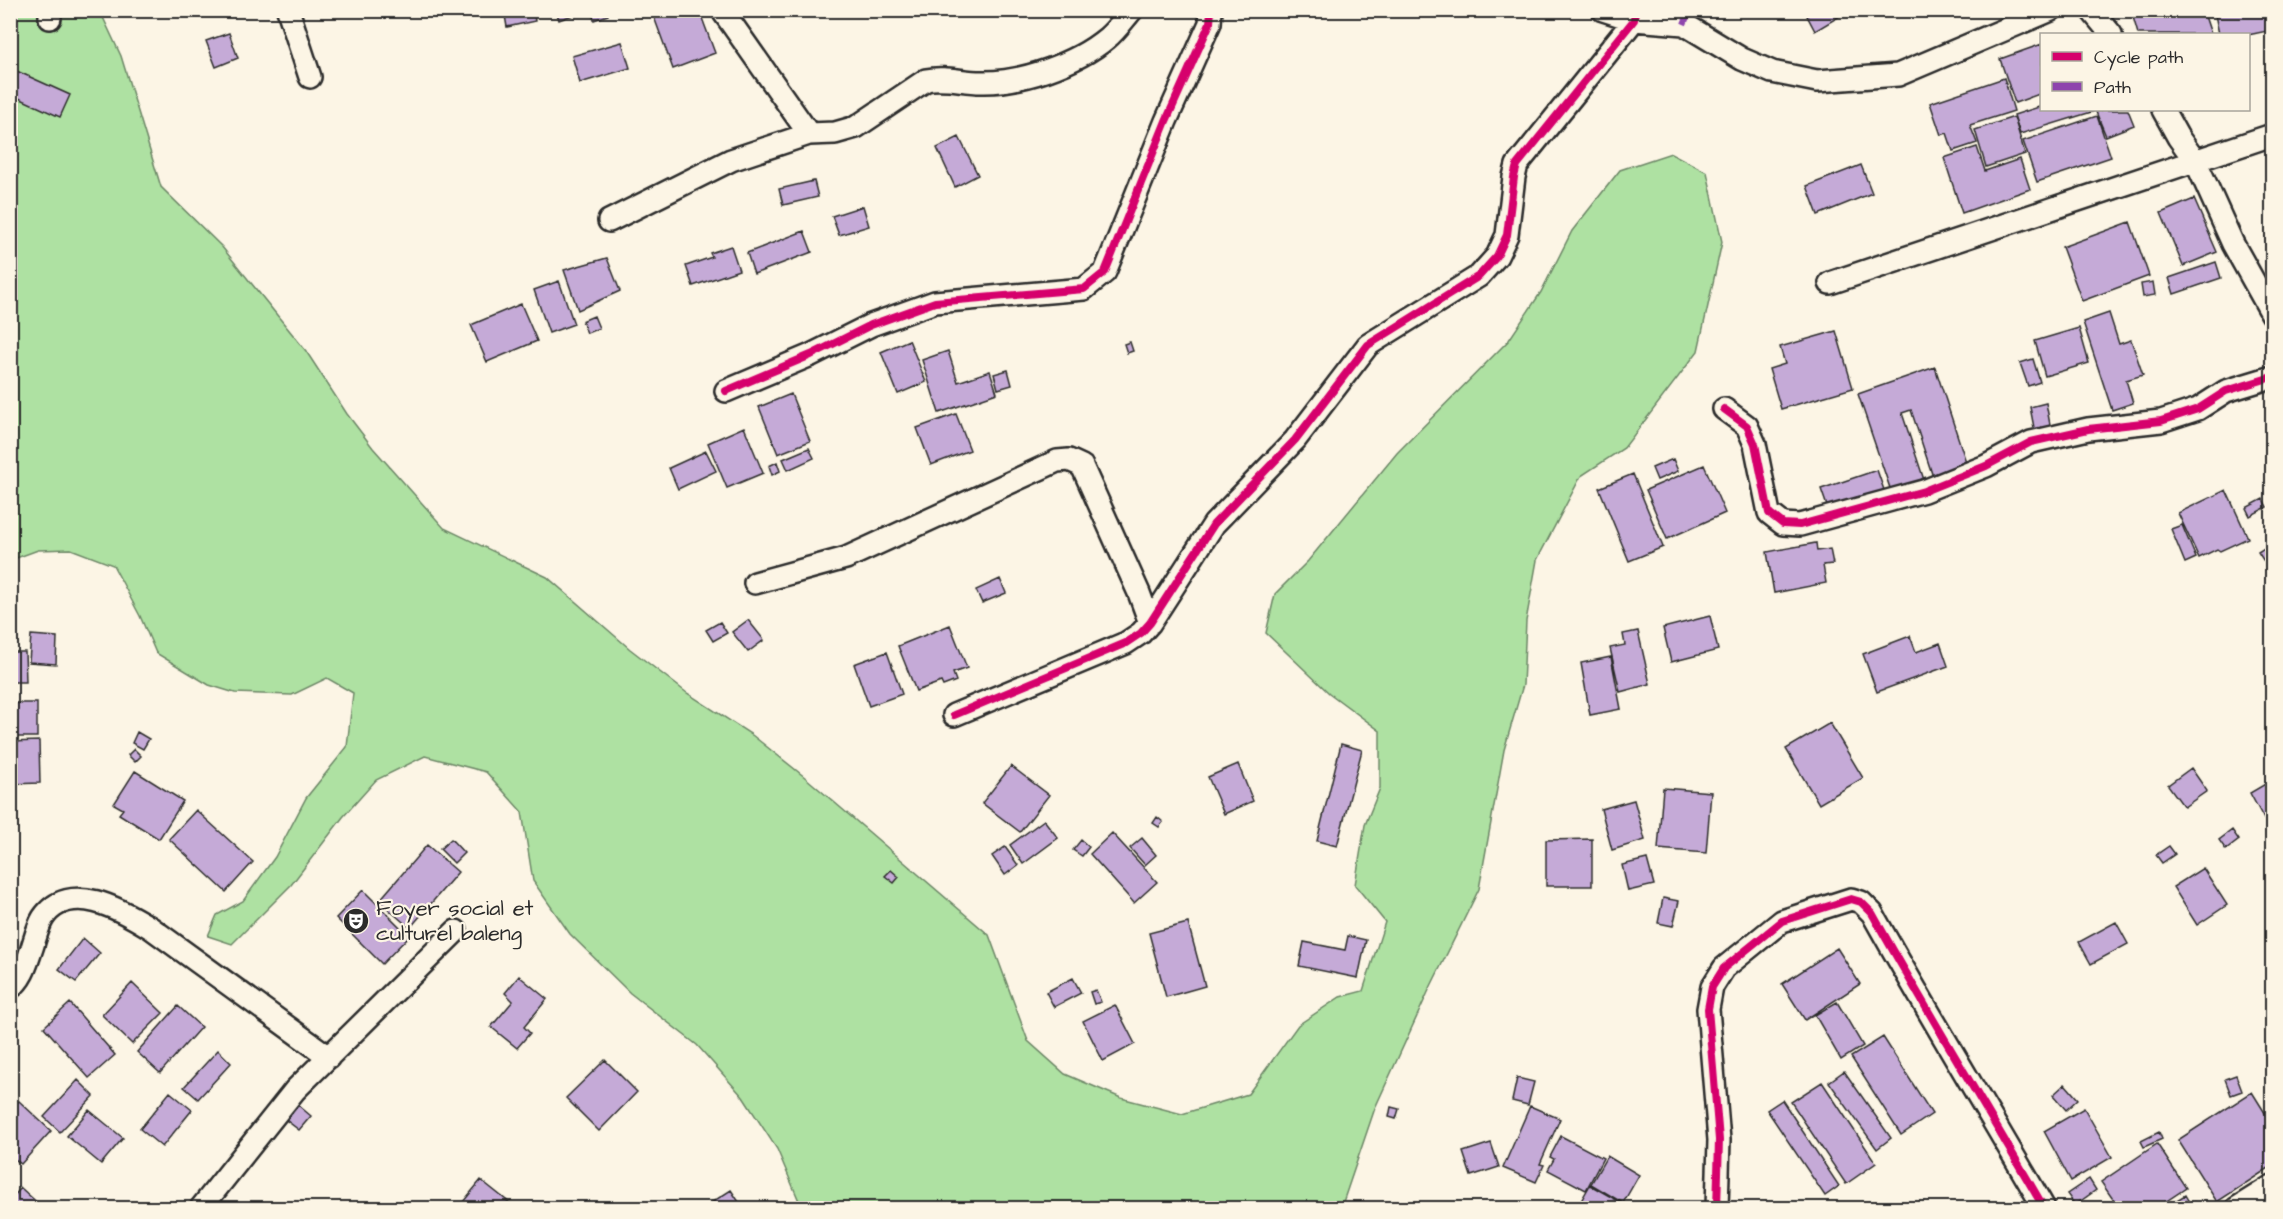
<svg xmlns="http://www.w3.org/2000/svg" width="2283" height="1219" font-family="'Architects Daughter',sans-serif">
<rect width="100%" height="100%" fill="#fcf5e5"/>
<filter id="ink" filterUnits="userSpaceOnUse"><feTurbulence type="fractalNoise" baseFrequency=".0167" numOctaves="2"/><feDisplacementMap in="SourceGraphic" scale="12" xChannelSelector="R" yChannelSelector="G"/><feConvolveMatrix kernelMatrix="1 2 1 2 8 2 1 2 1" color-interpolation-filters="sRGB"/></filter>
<g filter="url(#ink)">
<!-- green -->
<path fill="#aee1a2" stroke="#6c8666" stroke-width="1.5" d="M11,11H100L121,56L161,187L222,247L306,351L347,414L373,448L444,528L547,577L630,649L687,693L752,735L806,778L989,935L1028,1041L1065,1074L1121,1098L1182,1114L1248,1094L1298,1025L1340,997L1363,991L1385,922L1355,885L1365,825L1380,788V731L1329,693L1266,633L1275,594L1308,561L1397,453L1509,340L1541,292L1572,231L1620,170L1671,153L1707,172L1722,242L1698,351L1624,448L1581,476L1537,560L1526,621L1523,685L1504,750L1479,889L1429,990L1375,1108L1341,1208H802L777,1149L743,1097L697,1045L630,993L570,934L533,881L522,812L486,772L425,756L376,780L343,817L291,885L232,944L208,936L217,915L243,901L275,857L306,798L347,747L353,693L327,678L292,695L235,693L209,685L156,653L140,616L113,565L71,549L38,550L11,560Z"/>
<!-- building -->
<path fill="#c5aad7" stroke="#2b2b2b" stroke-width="1.5" d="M504,10H533L535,21L507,27Z
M556,10H584V11L559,20Z
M591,10H606L608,15L594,20Z
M672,10H699L715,53L673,69L654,17Z
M1804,10H1850L1815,31Z
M2131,10H2203L2211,34H2138Z
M2214,10H2272V30L2248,35L2219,34Z
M229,33L238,58L216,67L206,41Z
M622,42L630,68L580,83L572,56Z
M2042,44V93L2015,103L2000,59Z
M10,68L70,95L60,117L10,94Z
M2004,78L2014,111L1970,125L1977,143L1953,151L1947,133L1941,135L1930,103Z
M2042,106V110H2098L2020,134L2014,115Z
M2103,110H2128L2134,125L2106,136L2096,112Z
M2097,116L2111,157L2037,182L2023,141Z
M2014,117L2025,154L1986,167L1975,130Z
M959,137L978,175L955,187L937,148Z
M1977,147L1985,171L2020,159L2030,189L1962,213L1944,158Z
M1861,165L1872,193L1818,215L1807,186Z
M814,181L818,197L783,205L779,189Z
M2194,199L2217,252L2183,266L2161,213Z
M863,206L869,226L839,235L832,216Z
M2130,222L2149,276L2082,301L2062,247Z
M804,231L812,252L754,274L747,253Z
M731,246L739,270L693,286L686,266L712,257L710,253Z
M607,258L620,291L578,310L564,270Z
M2216,262L2221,278L2174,294L2169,278Z
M559,281L574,324L549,333L534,290Z
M2153,282L2155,295L2143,297L2141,284Z
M521,304L537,341L487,362L471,325Z
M2109,313L2119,344L2131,340L2143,375L2126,380L2133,403L2112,410L2083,322Z
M594,316L599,328L587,333L582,321Z
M2079,328L2089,363L2045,376L2035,341Z
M1836,331L1853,388L1781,409L1769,369L1785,364L1780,347Z
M909,340L926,382L898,394L881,352Z
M1130,342L1133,351L1127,353L1124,344Z
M948,351L958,382L990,371L997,393L939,413L922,360Z
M2033,359L2040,382L2028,386L2020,363Z
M1935,367L1968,468L1934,480L1911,410L1902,413L1925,483L1892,494L1858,394Z
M1008,370L1012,385L998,389L994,374Z
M791,394L810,441L778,454L759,407Z
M2046,403L2051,430L2035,433L2030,407Z
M956,414L970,450L931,465L917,428Z
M744,427L763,473L727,488L708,443Z
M809,448L814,458L788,470L783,459Z
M706,451L716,471L678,489L669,468Z
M1673,459L1678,471L1657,480L1652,468Z
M777,462L780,471L772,475L769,466Z
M1704,465L1725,513L1667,539L1646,490Z
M1877,470L1884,490L1828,509L1821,489Z
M1633,474L1663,547L1629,561L1599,488Z
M2226,490L2248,538L2220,551L2217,549L2199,558L2178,513Z
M2263,499L2267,507L2250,516L2246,508Z
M2182,525L2196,558L2185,563L2171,529Z
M1816,543L1817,551L1830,549L1833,564L1823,565L1826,583L1774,593L1767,552Z
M2272,543V574L2258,552Z
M1000,579L1006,593L982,603L976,590Z
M1710,616L1718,650L1671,662L1663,628Z
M748,620L764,640L748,652L732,632Z
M720,622L727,633L713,641L706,630Z
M950,625L967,668L953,673L956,681L943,686L941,682L916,691L898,646Z
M1638,631L1650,684L1620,692L1610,648L1625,645L1623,634Z
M31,635L57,637L56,664L29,662Z
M1910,636L1916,652L1940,643L1948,666L1877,692L1863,654Z
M10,652H25L26,682H10Z
M887,652L902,694L869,706L854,664Z
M1611,657L1621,709L1590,715L1581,663Z
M10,703H37V737H10Z
M1830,723L1863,778L1819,804L1786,749Z
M137,732L149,739L143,749L132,743Z
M39,741L40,783L10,784V742Z
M1341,744L1362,750L1337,846L1317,841Z
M134,749L141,756L135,762L128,755Z
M1238,764L1253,801L1224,814L1208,777Z
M1011,766L1049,795L1020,832L982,803Z
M2191,768L2207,791L2184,807L2168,785Z
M135,771L183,801L159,839L119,814L123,809L114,804Z
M2272,780V834L2250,793Z
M1663,788L1711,792L1706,853L1658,849Z
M1634,800L1645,840L1612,850L1601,809Z
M196,810L253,862L226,892L169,839Z
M1157,817L1163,822L1159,827L1153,823Z
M1044,820L1058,838L1023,864L1010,845Z
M2232,830L2239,840L2226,850L2219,840Z
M1112,833L1157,882L1134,903L1090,854Z
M1142,838L1156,855L1145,865L1130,848Z
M451,839L464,853L454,863L440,849Z
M1592,839V886H1546V840Z
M1081,840L1089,847L1082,856L1073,850Z
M427,845L458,872L410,928L379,901Z
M2169,846L2175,854L2162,863L2156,855Z
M1005,847L1018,865L1005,875L992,856Z
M1647,859L1654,885L1628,891L1622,865Z
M2203,868L2227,905L2197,925L2173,887Z
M891,870L899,877L894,883L885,876Z
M363,890L409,936L382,964L336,918Z
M1663,898L1679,901L1673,926L1658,923Z
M2116,922L2128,944L2091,964L2079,942Z
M1188,923L1205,986L1166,997L1149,933Z
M1348,936L1366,940L1358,978L1299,966L1304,942L1345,950Z
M83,938L100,953L76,982L59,969Z
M1837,948L1860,984L1805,1020L1782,984Z
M519,976L547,999L524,1027L530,1033L517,1048L491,1027L513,1001L505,993Z
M1073,978L1081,993L1054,1007L1046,992Z
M132,983L163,1013L132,1044L102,1015Z
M1096,990L1101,1002L1094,1004L1090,992Z
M1837,1002L1863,1046L1841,1060L1815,1015Z
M70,1003L115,1055L89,1078L44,1027Z
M1115,1005L1135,1044L1103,1061L1083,1021Z
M178,1006L201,1027L160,1073L137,1052Z
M1883,1037L1932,1114L1901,1135L1851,1057Z
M218,1050L231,1063L198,1099L184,1087Z
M605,1060L637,1092L599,1131L566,1098Z
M1844,1071L1891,1138L1877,1149L1829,1082Z
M2236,1075L2242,1091L2231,1095L2225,1079Z
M1517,1078L1534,1082L1528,1105L1512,1101Z
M78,1080L94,1096L60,1132L44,1117Z
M1822,1082L1876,1163L1846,1184L1791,1102Z
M2065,1084L2078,1099L2066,1110L2053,1095Z
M170,1092L192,1110L162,1147L140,1129Z
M2252,1092L2272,1124V1166L2217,1202L2178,1140Z
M1782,1100L1839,1186L1825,1196L1767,1110Z
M19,1101L51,1131L21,1164L10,1155V1109Z
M298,1105L311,1116L299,1130L286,1120Z
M1530,1106L1560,1119L1540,1164L1544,1165L1536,1182L1503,1168Z
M1391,1107L1399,1109L1396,1119L1389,1117Z
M2084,1108L2112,1157L2071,1181L2044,1131Z
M89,1110L123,1138L101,1164L67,1136Z
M2159,1132L2162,1139L2144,1147L2141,1141Z
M1561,1136L1603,1158L1586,1190L1548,1170L1554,1159L1550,1157Z
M1491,1143L1499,1167L1471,1176L1463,1152Z
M2157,1144L2186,1188L2156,1208H2119L2101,1182Z
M1607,1156L1639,1175L1623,1203L1591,1184Z
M2089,1179L2096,1190L2075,1205L2067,1194Z
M481,1180L516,1208H458Z
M1590,1185L1620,1202L1617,1208H1577Z
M21,1188L43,1208H10V1200Z
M731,1190L743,1208H703Z
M2185,1195L2189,1202L2179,1208H2169L2167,1206Z
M2195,1202L2199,1208H2184Z"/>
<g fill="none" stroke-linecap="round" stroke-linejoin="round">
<!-- minor casing -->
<g stroke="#2b2b2b" stroke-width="26">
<path id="minor" d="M50,10V18
M288,10L310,77
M1603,10L1634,20L1684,24L1742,59L1772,72L1817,81L1898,75L2051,10
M2091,10L2111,34
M724,13L809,134
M2163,110L2178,137L2196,162L2233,244L2272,314
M609,221L731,160L809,134L835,133L856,127L926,80C944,76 963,82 981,82C1021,83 1076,64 1107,38C1116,31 1124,19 1132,10
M1830,283L2272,135
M726,391L811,355L871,325L935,302L1084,289L1105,272L1166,121L1210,23L1211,10
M1724,409L1747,426L1755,444L1769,513L1783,524L1800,525L1924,491L1986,466L2031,442L2088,429L2161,421L2198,409L2226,391L2272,377
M755,583L846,558L1057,461L1069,460L1082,466L1139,593L1150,623
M954,715L1126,643L1141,633L1150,623L1214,524L1295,440L1368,345L1479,276L1497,256L1507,235L1514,177L1517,165L1634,20L1635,10
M10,988C23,979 27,962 32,948C35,939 38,926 43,918C69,879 122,910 151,928L329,1057
M201,1208L295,1090L456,931
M1717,1208L1719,1140L1708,1009L1712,987L1724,968L1782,921L1851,899L1861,902L1872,913C1927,1012 1987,1109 2044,1208
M2237,1208L2272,1186"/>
</g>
<!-- minor -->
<use href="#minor" stroke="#fcf5e5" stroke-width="21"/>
<!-- quiet -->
<path stroke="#8e44ad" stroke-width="6" stroke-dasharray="12 6" stroke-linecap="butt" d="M1684,24L1690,10"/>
<!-- cycleway casing -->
<g stroke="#fcf5e5" stroke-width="11">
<path id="cycleway" d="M726,391L811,355L871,325L935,302L1084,289L1105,272L1166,121L1210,23L1211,10
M1724,409L1747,426L1755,444L1769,513L1783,524L1800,525L1924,491L1986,466L2031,442L2088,429L2161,421L2198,409L2226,391L2272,377
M954,715L1126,643L1141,633L1150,623L1214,524L1295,440L1368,345L1479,276L1497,256L1507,235L1514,177L1517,165L1634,20L1635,10
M1717,1208L1719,1140L1708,1009L1712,987L1724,968L1782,921L1851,899L1861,902L1872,913C1927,1012 1987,1109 2044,1208"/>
</g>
<!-- cycleway -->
<use href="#cycleway" stroke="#d6006c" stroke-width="8"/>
</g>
</g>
<!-- icons -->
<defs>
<g id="theatre-disc" transform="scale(1.35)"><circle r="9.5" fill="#2b2b2b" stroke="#fcf5e5"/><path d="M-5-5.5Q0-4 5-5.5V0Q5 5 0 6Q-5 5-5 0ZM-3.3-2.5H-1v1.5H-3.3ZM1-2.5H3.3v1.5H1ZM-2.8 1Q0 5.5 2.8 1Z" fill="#fff"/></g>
</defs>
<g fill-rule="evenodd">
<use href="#theatre-disc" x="356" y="921"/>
</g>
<g text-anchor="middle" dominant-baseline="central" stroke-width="4.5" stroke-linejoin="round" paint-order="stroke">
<!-- poi labels -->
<g font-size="22" fill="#2b2b2b" stroke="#fcf5e5" text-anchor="start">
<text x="376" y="908">Foyer social et<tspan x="376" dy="25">culturel baleng</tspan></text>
</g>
</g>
<!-- margin -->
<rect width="2283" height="1219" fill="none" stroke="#fcf5e5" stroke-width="36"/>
<rect x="18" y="18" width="2247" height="1183" fill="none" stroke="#2b2b2b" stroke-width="2" filter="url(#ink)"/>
<!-- legend -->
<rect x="2040" y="33" width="210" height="78" fill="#fcf5e5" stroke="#a8a49b" stroke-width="1.5"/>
<rect x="2052" y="52" width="30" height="9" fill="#d6006c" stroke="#a8a49b" stroke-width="1.5"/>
<text x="2094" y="63" font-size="18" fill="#2b2b2b">Cycle path</text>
<rect x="2052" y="82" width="30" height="9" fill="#8e44ad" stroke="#a8a49b" stroke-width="1.5"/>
<text x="2094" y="93" font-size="18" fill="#2b2b2b">Path</text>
</svg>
